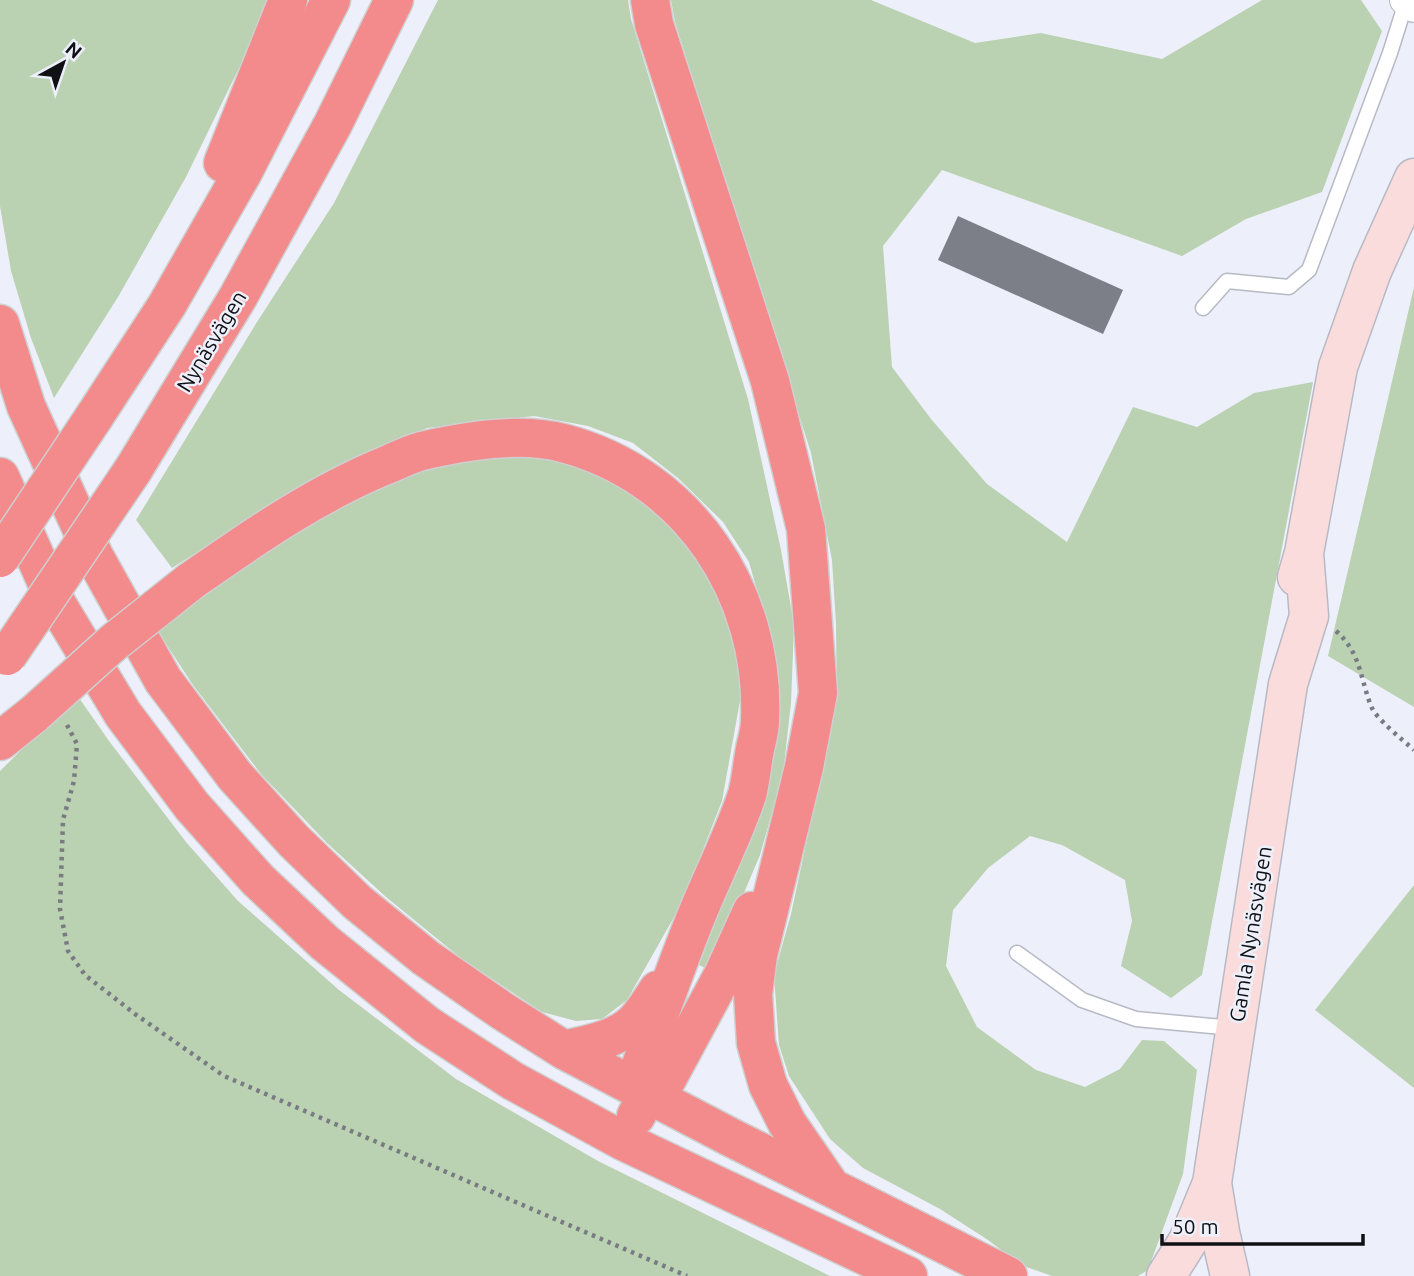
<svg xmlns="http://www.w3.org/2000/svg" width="1414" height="1276" font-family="Ubuntu,sans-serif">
<rect width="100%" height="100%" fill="#edf0fa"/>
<!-- green -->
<path fill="#bad1b2" d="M0,0H272L186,177L118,297L54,398L31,338L11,271L0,206Z
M438,0H628L631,19L748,399L781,550L794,625L791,703L783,774L760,855L711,971L699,965L746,842L776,714V657L749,562L723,522L678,478L633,443L588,426L534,416L427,428L324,472L172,568L136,520L257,322L334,203Z
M671,0H871L975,43L1041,33L1162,59L1262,0H1361L1382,31L1322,192L1246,219L1182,256L942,170L883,246L892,367L931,419L987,484L1067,542L1133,407L1197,427L1254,393L1313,382L1202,975L1171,998L1121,966L1132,921L1125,880L1062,845L1030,836L988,868L953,910L946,966L977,1027L1036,1070L1085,1087L1120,1069L1142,1040L1164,1041L1197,1070L1183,1174L1148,1270L1138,1276H1052L1021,1265L988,1240L940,1209L863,1168L830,1139L789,1076L779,1045L774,975L791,914L837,700L836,624L832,560L811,453L675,22Z
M1414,287V707L1328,656Z
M542,455L591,470L628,490L663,517L703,567L731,625L743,684L722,801L682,903L627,1000L602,1019L576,1021L542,1012L462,959L386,897L327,843L261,774L193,685L153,624L328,510L444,460Z
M77,695L109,741L186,842L238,901L339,990L456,1079L598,1161L830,1276H0V771Z
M1414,885V1088L1315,1010Z"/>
<!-- building -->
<path fill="#7c7f88" d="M958,216L1123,290L1103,334L938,260Z"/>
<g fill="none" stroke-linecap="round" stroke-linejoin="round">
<!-- lane casing -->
<g stroke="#b7bac4" stroke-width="17">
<path id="lane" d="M1203,308L1227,281L1289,287L1309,270L1390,53L1406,2
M1017,953L1082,1000L1136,1019L1233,1028"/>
</g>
<!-- street casing -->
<g stroke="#b7bac4" stroke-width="32">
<path id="street" d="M1405,0L1414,7"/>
</g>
<!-- secondary casing -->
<g stroke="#b7bac4" stroke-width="41">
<path id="secondary" d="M1297,577L1304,553L1338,367L1372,271L1414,178
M1212,1183L1220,1232L1230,1276
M1166,1276L1188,1241L1212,1183L1288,684L1309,616L1304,553"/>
</g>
<!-- highway casing -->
<g stroke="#cfcfd0" stroke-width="41">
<path id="highway" d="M650,0L654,24L770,381L806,529L818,693L804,767L758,955L753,994L756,1043L768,1085L787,1123L829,1184
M223,163L288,0
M0,324L26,406L94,556L163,680L235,776L294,841L357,902L426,958L501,1010L564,1050L732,1138L1008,1276
M94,417L167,305L243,172L331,0
M133,470L238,297L333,124L394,0
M0,477L55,601L123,714L192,806L258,880L325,943L427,1025L513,1081L623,1141L908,1276
M191,581C254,537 317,493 389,464C401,459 414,452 426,450C469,440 521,432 563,443C689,476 766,594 760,721C760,730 757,740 755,749C752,764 751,780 747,795C734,834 714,873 698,912C677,963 659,1016 640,1068L641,1081L647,1095
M0,741L34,714
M564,1050C589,1044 622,1039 639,1017C646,1009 652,999 658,990
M636,1116L647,1095L667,1079L723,975L752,911"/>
</g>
<!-- path -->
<path stroke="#797b82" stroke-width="4.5" stroke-dasharray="3.5 5" stroke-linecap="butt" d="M1336,631C1361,653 1360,678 1371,706C1376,719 1403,740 1414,750
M67,725L77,744L74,781L63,820L60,909L68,951L85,975L135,1014L224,1076L687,1276"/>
<!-- lane -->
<use href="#lane" stroke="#fff" stroke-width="14"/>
<!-- street -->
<use href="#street" stroke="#fff" stroke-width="30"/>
<!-- secondary -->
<use href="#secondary" stroke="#fbdcdc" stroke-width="38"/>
<!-- highway -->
<use href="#highway" stroke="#f38a8b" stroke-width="38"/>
<!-- highway-bridge casing -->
<g stroke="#cfcfd0" stroke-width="41" stroke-linecap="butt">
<path id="highway-bridge" d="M0,558L94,417
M7,656L133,470
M34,714L114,642L191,581"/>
</g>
<!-- highway-bridge -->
<use href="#highway-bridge" stroke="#f38a8b" stroke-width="38"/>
</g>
<g text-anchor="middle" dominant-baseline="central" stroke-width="5" stroke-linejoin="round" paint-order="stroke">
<!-- street labels -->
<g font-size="21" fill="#101114" stroke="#edf0fa">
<text transform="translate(211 341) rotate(-59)">Nynäsvägen</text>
<text transform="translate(1250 934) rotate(-81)">Gamla Nynäsvägen</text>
</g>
</g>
<!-- north arrow -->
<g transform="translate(63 63) rotate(40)" stroke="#edf0fa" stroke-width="5" paint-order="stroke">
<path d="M0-5L12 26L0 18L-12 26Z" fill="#101114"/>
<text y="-10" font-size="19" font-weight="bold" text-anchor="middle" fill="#101114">N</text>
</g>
<!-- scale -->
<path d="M1162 1234v10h201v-10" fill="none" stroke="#101114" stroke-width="3.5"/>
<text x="1172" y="1234" font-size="21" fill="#101114" stroke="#edf0fa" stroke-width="5" paint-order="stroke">50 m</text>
</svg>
